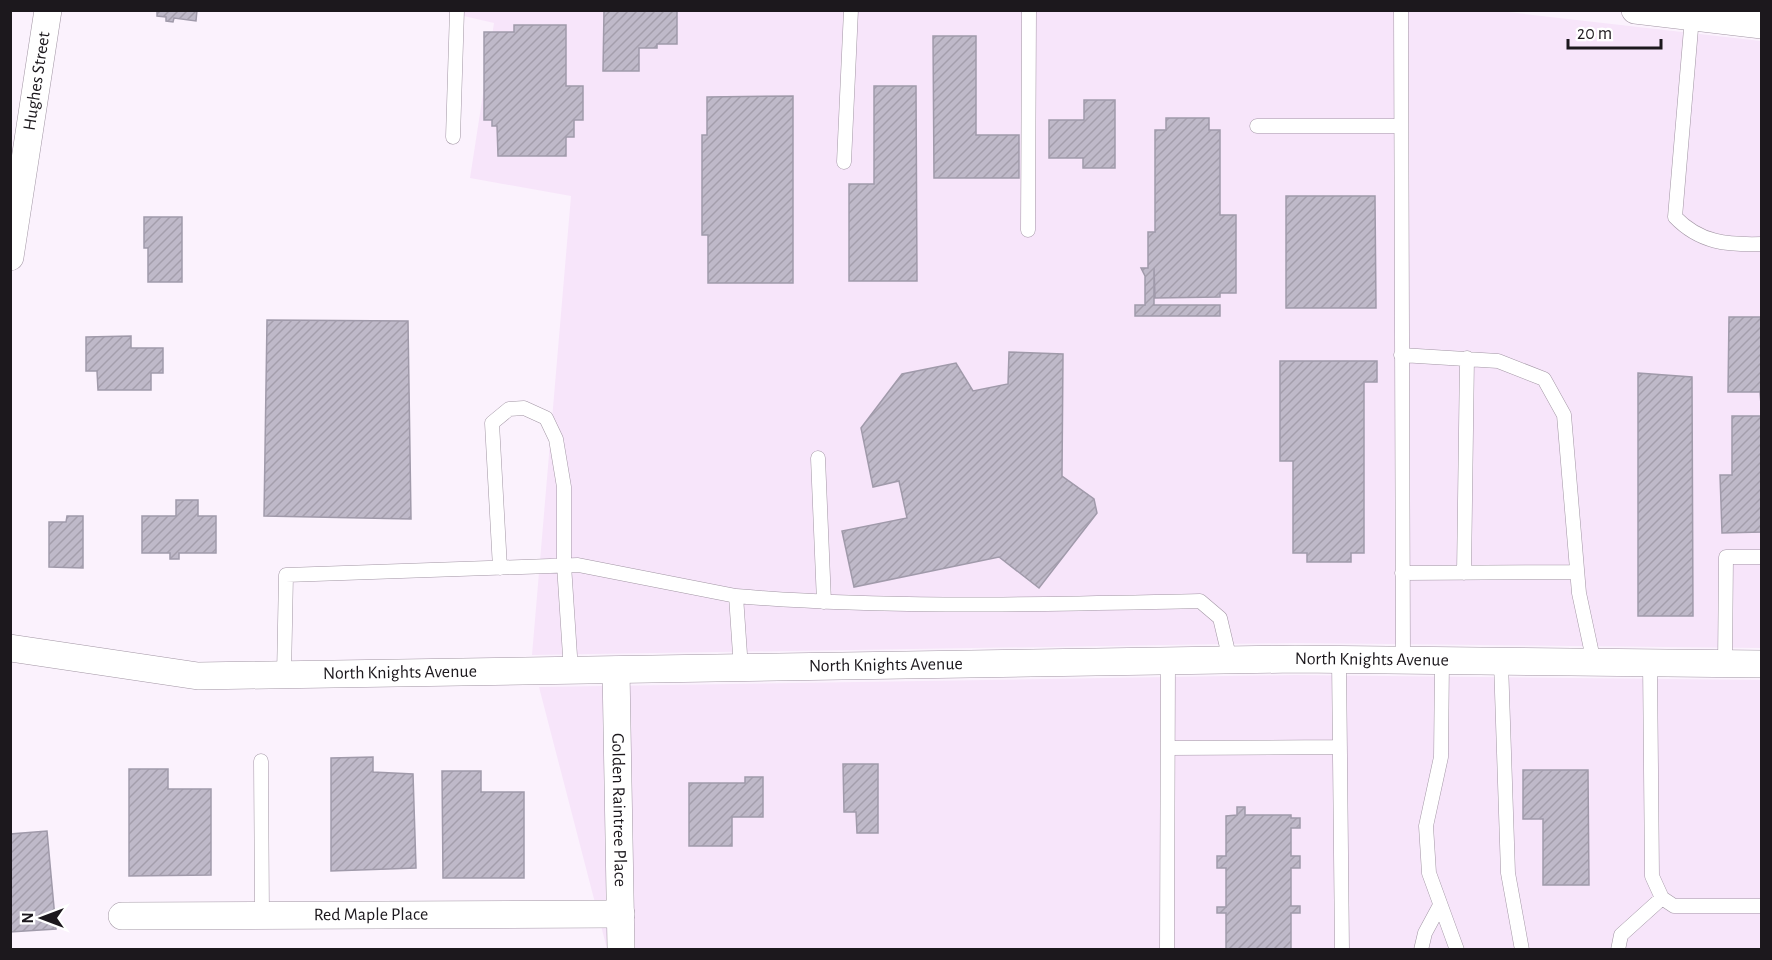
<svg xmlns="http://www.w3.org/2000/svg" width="1772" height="960" font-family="'Alegreya Sans',sans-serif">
<defs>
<pattern id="building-hatch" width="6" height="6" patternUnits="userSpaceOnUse" patternTransform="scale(1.5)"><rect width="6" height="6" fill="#bfb9c9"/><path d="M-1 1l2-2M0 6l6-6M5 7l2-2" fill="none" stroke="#a49eac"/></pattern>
</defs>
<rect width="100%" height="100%" fill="#fbf2fd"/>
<!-- built -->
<path fill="#f7e5fa" d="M1490,10L1761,41V648L1294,643L532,655L571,196L470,178L494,23L442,11Z
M1295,675L1761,680V949H607L539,687Z"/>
<!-- building -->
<path fill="url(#building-hatch)" stroke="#a09aaa" stroke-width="1.5" d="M157,10H197L196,21L174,18L173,22L166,21V17L157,16Z
M604,10H677V44H657V48H639V71H603Z
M514,25H566V86H583V120H574V137H566V156H498L497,126H492V120H484V32H514Z
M933,36H976V135H1019V178H934Z
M874,86H916L917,281H849V184H874Z
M793,96V283H708V235H702V135H707V97Z
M1084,100H1115V168H1083V158H1049V120H1084Z
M1166,118H1209V130H1220V215H1236V293H1220V297L1155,298L1154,268V305H1220V316H1135V305H1145V276L1141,268H1148V232H1155V130H1166Z
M1286,196H1375L1376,308H1286Z
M144,217H182V282H148V248H144Z
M1729,317H1762V418L1760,392H1728Z
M267,320L408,321L411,519L264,516Z
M131,336V348H163V373H151V390H98L97,371H86V337Z
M1009,352L1063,354L1062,476L1094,499L1097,513L1039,588L999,557L854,587L842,531L907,518L899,481L873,487L861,428L902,374L956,363L973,391L1008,384Z
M1280,361H1377V382H1364V553H1351V562H1307V553H1293V461H1280Z
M1638,373L1692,377L1693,616H1638Z
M1732,416H1762V532L1722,533L1720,475H1732Z
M176,500H198V516H216V553H179V559H170V553H142V516H176Z
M67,516H83V568L49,567V522H66Z
M373,757V772L413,774L416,868L331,871V758Z
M843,764H878V833H857L856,812H844Z
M129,769H168V789H211V875L129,876Z
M1523,770H1588L1589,885H1543V819H1523Z
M442,771H481V792H524V878H443Z
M745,777H763V817H732V846H689V783H745Z
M1237,807H1245V815H1291V818H1300V828H1291V856H1300V868H1291V906H1300V913H1291V950H1226V913H1217V907H1226V868H1217V856H1226V816L1237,815Z
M47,831L56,929L10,932V834Z"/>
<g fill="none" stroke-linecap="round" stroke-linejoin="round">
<!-- service casing -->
<g stroke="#a296a4" stroke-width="15">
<path id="service" d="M1401,10L1403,660
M1692,17L1675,217C1700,243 1727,245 1762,244
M1257,126H1401
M453,137L457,10
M844,162L851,10
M1028,230L1029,10
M1401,355L1498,361L1544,379L1564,415L1579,593L1594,663
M818,458L824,602
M500,568L492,423L509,409L524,408L546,418L556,439L564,487V565L571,671
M1402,573L1577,572
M1464,573L1467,358
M736,596C890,609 1046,604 1200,601L1220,618L1230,660
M1339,660L1342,950
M1442,661L1441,757L1426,826L1429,873L1457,950
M1501,662L1508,873L1522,950
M1650,663L1652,876L1662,898L1674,906H1762
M1725,664L1726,557H1762
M284,675L286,575L578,565L736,596L741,669
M1168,748L1340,747
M261,761L262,915
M1167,950L1168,661
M1421,950L1425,933L1439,907
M1618,950L1621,935L1662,898"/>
</g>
<!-- minor casing -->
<g stroke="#a296a4" stroke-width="28">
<g id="minor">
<path d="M1635,10L1762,25"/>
<path id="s1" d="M10,257L48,10"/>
<path id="s2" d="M10,648L198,676L1295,659L1762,664"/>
<path id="s3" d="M616,670L621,950"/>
<path id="s4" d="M122,916L621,914"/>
</g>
</g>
<!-- service -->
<use href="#service" stroke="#fff" stroke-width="14"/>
<!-- minor -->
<use href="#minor" stroke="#fff" stroke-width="27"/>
</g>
<g text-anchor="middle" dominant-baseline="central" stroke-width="6" stroke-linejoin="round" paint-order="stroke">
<!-- street labels -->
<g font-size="18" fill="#1c181d" stroke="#fff">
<text stroke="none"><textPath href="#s1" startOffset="178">Hughes Street</textPath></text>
<text stroke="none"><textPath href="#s2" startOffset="1364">North Knights Avenue</textPath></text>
<text stroke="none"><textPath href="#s2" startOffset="878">North Knights Avenue</textPath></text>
<text stroke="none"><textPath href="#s2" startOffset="392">North Knights Avenue</textPath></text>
<text stroke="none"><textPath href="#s3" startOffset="140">Golden Raintree Place</textPath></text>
<text stroke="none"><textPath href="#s4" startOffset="249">Red Maple Place</textPath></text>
</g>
</g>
<!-- border -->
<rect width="1772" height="960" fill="none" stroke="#1c181d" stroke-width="24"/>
<!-- north arrow -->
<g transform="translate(42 918) rotate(270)" stroke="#ffffff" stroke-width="4.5" paint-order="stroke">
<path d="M0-4.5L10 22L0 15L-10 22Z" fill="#1c181d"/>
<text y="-9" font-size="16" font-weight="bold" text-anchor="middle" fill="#1c181d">N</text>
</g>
<!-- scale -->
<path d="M1568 39v9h93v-9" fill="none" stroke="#1c181d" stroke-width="3"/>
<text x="1577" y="39" font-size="18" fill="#1c181d" stroke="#ffffff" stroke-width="4.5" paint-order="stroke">20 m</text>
</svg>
